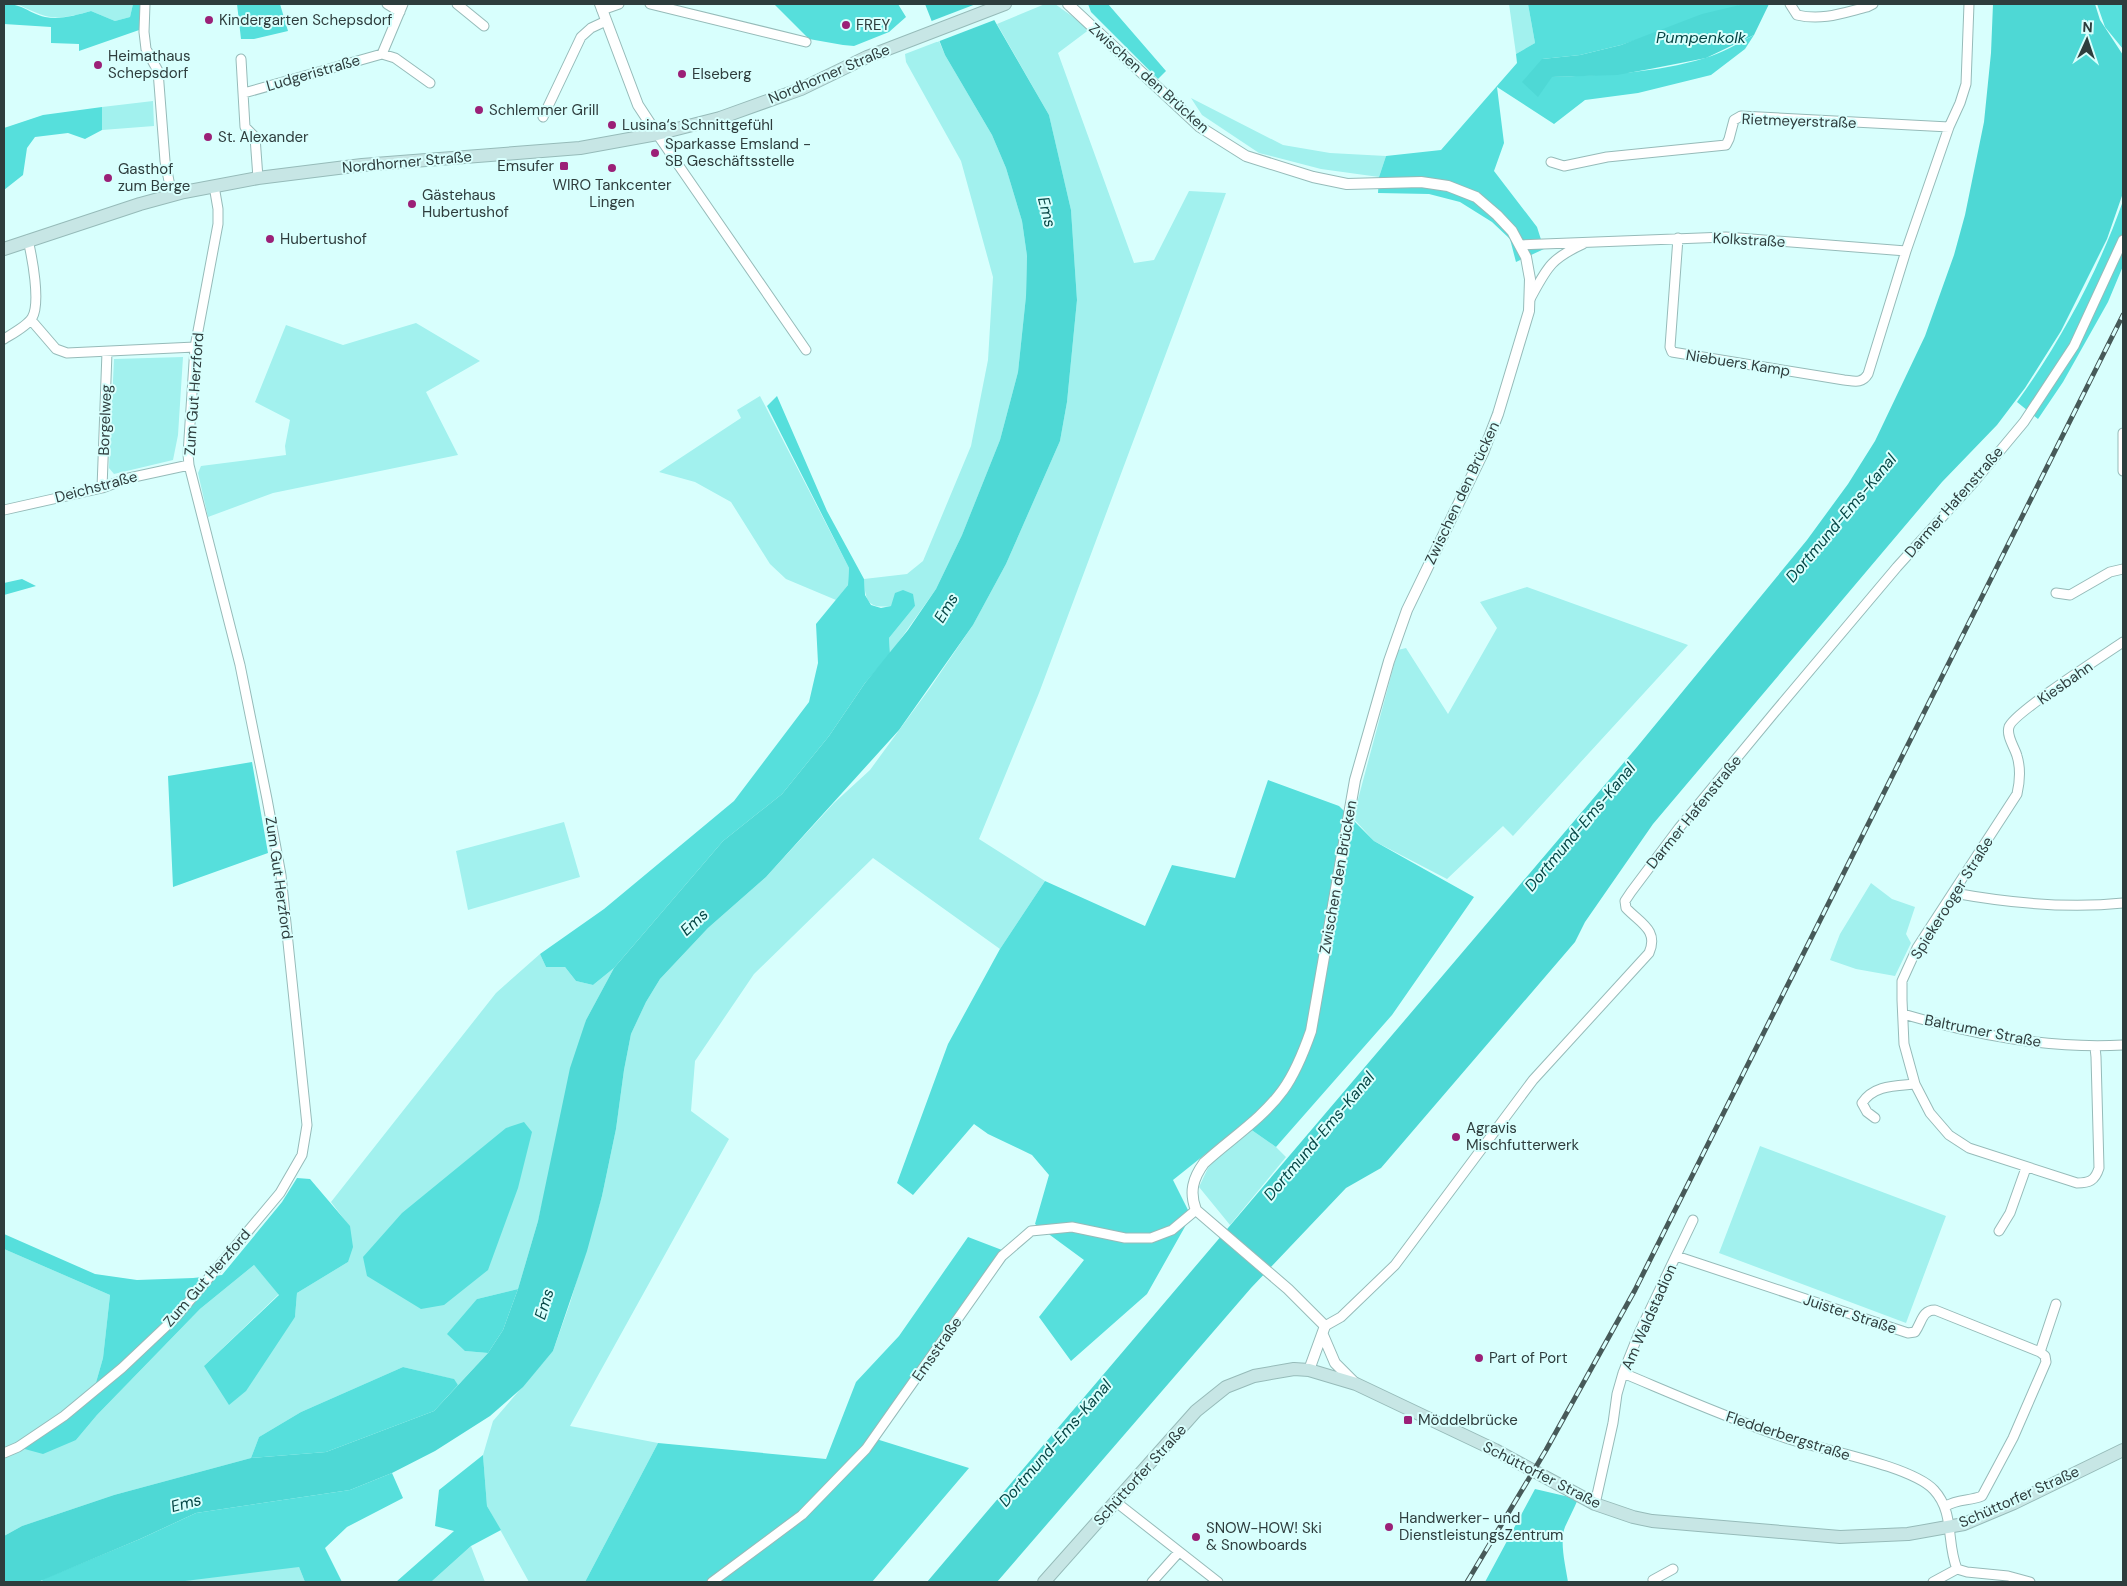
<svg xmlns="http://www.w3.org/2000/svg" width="2127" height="1586" font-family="'DM Sans',sans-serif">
<rect width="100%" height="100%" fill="#d8fffd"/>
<!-- green -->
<path fill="#a2f1ee" d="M17,4H133L130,17L115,21L91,11C55,21 50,20 17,4Z
M1045,4H1055L1090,29L1058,53L1134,263L1154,260L1189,191L1226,193L1039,693L979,839L1045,881L1000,949L873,858L754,974L695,1061L691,1111L729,1139L570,1426L658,1443L585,1582H529L487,1506L483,1455L493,1421L553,1351L570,1303L602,1196L616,1129L624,1070L631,1034L646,1002L660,979L708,928L766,877L834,803L870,770L930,688L973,625L1006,564L1060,441L1067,402L1077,300L1071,210L1049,115L997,24Z
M1509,4H1528L1535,43L1516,54Z
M939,41L945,55L992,135L1006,168L1022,221L1027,256L1026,296L1018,372L1000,440L962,535L936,589L890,654L889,638L915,606C907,606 898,605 891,606C868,609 865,601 864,579L907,574L923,561L971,446L988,360L993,277L961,161L906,62L905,54Z
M1191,98L1283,145L1330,153L1386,156L1379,177L1321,169L1259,153L1202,115Z
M153,101L154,126L102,130V107Z
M416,323L480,361L426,392L458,455L273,493L208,517L198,473L201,466L286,455L285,446L290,420L255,402L286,325L343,345Z
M183,357L178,435L173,460L114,474L109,468L114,359Z
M760,396L849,568L848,585L836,600L786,579L770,564L731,502L695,482L659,472L741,418L737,410Z
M1527,587L1688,645L1513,836L1503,826L1447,879L1374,841L1353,818L1398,650L1406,648L1448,714L1497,628L1480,602Z
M564,822L580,877L468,910L456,851Z
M1871,883L1892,899L1915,907L1906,934L1911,943L1895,976L1856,969L1830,960L1840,934Z
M540,954L546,967H565L576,981L593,985L614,968L586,1020L538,1221L518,1289L477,1299L465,1351L488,1353L458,1385L453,1379L403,1367L301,1412L259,1437L251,1458L114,1495L22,1526L4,1536V1249L110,1295L103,1358L91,1400L21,1448L76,1440L97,1415L200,1309L254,1265L279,1294L204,1366L295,1317L297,1293L348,1262L350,1227L331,1202L496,993Z
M1243,1124L1276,1147L1286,1157L1230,1225L1199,1187L1208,1168Z
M1760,1146L1946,1216L1906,1323L1719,1253Z
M471,1546L485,1582H431Z
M295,1557L305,1582H178Z"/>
<!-- forest -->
<path fill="#56dfdc" d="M4,4C24,4 28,13 45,17C61,20 76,15 91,11L115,21L130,17L133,4H143L142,29L79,51V44L51,43V27L4,24Z
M237,4H280L288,31L254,39H241Z
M774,4H898L906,17L889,32L854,46L843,45L809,39Z
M1088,4H1108L1166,71L1158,79L1091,12Z
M1528,4H1744L1621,45L1580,55L1542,59L1552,77C1604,75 1656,73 1705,58C1722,53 1739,43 1754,35L1745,49L1711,75L1638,93L1585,100L1554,124L1497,87L1504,143L1494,171L1537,227L1544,249L1516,262L1510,239L1492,222L1460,202L1429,194L1378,193L1379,177L1386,156L1441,150L1517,63L1516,54L1535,43Z
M2097,4H2123V49L2105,27Z
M102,107V130L85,139L68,133L35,137L27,148L23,175L4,190V128L43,115Z
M2123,201V266L2108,302L2063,382L2038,419L2017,402C2061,341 2098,272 2123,201Z
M777,396L827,511L864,579L865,595L871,605L881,608L891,606L895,593L903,590L913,594L915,606L889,638L890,654L865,683L829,736L782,794L723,841L614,968L593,985L576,981L565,967H546L540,954L604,909L734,801L809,702L818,663L816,624L848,585L849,568L767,406Z
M22,579L36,586L4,595V583Z
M252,762L268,853L173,887L168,776Z
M1268,780L1339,806L1374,841L1474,897L1392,1015L1276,1147L1243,1124L1173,1180L1191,1216L1147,1294L1071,1361L1039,1317L1084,1260L1035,1224L1049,1175L1032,1155L988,1134L974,1124L913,1195L897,1183L948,1044L1000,949L1045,881L1145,926L1172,865L1235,878Z
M524,1122L532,1132L518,1188L488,1270L444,1305L421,1309L367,1276L363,1257L402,1213L506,1128Z
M297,1178L310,1179L350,1226L353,1247L348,1262L297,1293L295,1317L246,1391L229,1405L204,1366L279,1295L254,1265L200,1309L97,1415L76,1440L43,1454L21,1448L91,1400L103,1358L110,1295L4,1249V1234L95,1274L137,1280L193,1278L222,1275L282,1202Z
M968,1237L1002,1250L873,1438L969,1468L872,1582H585L658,1443L826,1459L856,1382L899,1336Z
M518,1289L503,1330L488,1353L465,1351L447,1334L477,1299Z
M403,1367L454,1379L458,1385L434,1411L326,1452L251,1458L259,1437L301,1412Z
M483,1455L487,1506L501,1530L471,1546L431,1582H396L454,1531L435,1526L439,1490Z
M392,1473L403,1498L347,1527L325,1548L342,1582H305L299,1567L177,1582H45L41,1580L140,1539L196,1513L350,1490Z
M1535,1489L1578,1499C1574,1509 1569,1518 1565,1527C1559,1541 1566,1568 1568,1582H1485Z"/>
<!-- water -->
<path fill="#4ed8d5" d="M925,4H985L1049,115L1071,210L1077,300L1067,402L1060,441L1006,564L973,625L899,730L766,877L708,928L660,979L646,1002L631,1034L624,1070L616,1129L602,1196L587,1251L553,1351L523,1387L490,1416L435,1451L392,1473L350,1490L196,1513L140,1539L38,1582H4V1536L22,1526L114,1495L251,1458L326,1452L434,1411L488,1353L503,1330L518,1289L538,1221L570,1068L586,1020L614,968L723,841L782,794L829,736L865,683L908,630L936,589L962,535L1000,440L1018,372L1026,296L1027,256L1022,221L1006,168L992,135L945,55Z
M1744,4H1769L1754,35L1706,58L1650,69L1617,75L1552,77L1538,97L1522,82L1542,59L1580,55L1621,45L1702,14Z
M1993,4H2095L2100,20L2123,55V193L2107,239L2061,331L2025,388L1997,425L1942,482L1653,824L1585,922L1575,942L1381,1168L1346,1188L1251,1288L997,1582H927L1637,747L1807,540L1848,484L1875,441L1925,336L1954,255L1965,215L1984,122L1991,53Z"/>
<!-- pier -->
<path fill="#d8fffd" d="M976,4H988L997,19L937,42L929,22Z"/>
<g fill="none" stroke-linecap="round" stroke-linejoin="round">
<!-- minor casing -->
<g stroke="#96bbb9" stroke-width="11">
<path id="minor" d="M145,4L144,32L146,49L158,71L165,161L172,196
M387,4L400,12
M457,4L484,26
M650,4L806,42
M1790,4L1797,15C1822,21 1843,13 1867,7L1873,4
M602,10L619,4
M382,54L395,58L430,83
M241,59L245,127L255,137L258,178
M244,93L382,54L403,4
M543,117L581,37L591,28L606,21
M657,134L806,350
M1551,162L1564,166L1607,157L1726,145L1729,139L1734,120L1741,116L1949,127
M1678,238L1670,347L1672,352L1844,380C1854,381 1862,384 1868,374L1906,251L1949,127L1960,103L1966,84L1969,4
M1520,245L1726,237L1906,251
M1530,299C1547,268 1550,259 1583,244
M31,320L56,349L67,353L195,347
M4,339C12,334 27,326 32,318C41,303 32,257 28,240
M2123,433V471
M102,488L107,352
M4,510L102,488L129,478L189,465
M2056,593L2070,595L2110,572L2123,569
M1954,893C2009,903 2067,909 2123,903
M1903,1014C1975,1035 2048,1049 2123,1045
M2095,1047L2096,1057L2099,1168C2095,1181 2089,1183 2077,1183L1969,1148L1949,1135L1930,1113L1915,1084L1904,1044L1902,1000V981L1917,948L2017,794C2020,781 2021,769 2017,756C2015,748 2006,736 2009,727C2012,714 2107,653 2123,642
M1875,1118L1867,1112L1862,1103C1874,1085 1895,1086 1915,1084
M1999,1231L2010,1213L2026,1168
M1676,1256L1908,1333L1915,1332C1922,1322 1922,1310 1935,1310L2040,1352L2045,1356L2046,1362L2013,1438L1982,1496C1970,1501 1958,1499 1946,1506
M1325,1326L1341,1317L1395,1265L1533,1080L1649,953C1659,930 1640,923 1626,908L1625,901L1631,892L1679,828L1774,713L1897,567L1974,482L2024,422L2074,346L2123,240
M2040,1352L2056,1304
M1623,1373C1678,1396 1732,1420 1789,1439C1823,1450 1912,1466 1934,1490C1955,1513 1946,1542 1957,1569L1967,1572L2008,1576L2030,1582
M4,1453L18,1447L64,1416L122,1368L176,1317L280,1193L302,1155L307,1125L281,875L267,799L240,665L189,465L188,454L195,347L218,224V209L214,186
M1116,1502L1218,1582
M1595,1504L1613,1423L1617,1394L1623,1373L1639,1333L1693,1220
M712,1582L802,1515L866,1449L1002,1256L1031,1231L1072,1227L1125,1238H1151L1172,1230L1196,1210
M1152,1582L1179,1552
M1654,1582L1653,1580L1673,1569
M1933,1582L1957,1569"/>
</g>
<!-- tertiary casing -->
<g stroke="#96bbb9" stroke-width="12">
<path id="tertiary" d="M600,4L638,105L657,134
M1068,4L1200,127L1246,156L1313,177L1347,184L1421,182L1448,186L1476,197L1497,215L1512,231L1526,257L1530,279L1529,311L1498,414L1483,453L1407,610L1389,661L1355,780L1311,1031C1304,1051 1296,1072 1283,1090C1262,1119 1230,1139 1204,1163C1193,1178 1189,1192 1196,1210L1288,1289L1325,1326L1309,1370
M1323,1335L1335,1363L1356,1384"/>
</g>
<!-- secondary casing -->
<g stroke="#96bbb9" stroke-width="14">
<path id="secondary" d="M4,249L140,204L184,192L258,178L362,165L580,148L657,134L720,118L801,89L867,57L1005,4
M1044,1582L1196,1411L1226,1387L1254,1376L1294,1369L1309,1370L1356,1384L1495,1450L1595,1504L1633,1517L1652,1521L1840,1537L1908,1534L1964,1524L2014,1503L2123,1450"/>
</g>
<!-- minor -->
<use href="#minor" stroke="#fff" stroke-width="9"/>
<!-- tertiary -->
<use href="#tertiary" stroke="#fff" stroke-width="10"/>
<!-- secondary -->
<use href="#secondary" stroke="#c7e6e5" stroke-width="12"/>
<!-- rail casing -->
<g stroke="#475a59" stroke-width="5">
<path id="rail" d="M1467,1582L1546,1450L1635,1290L2123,315"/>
</g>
<!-- rail -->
<use href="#rail" stroke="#d8fffd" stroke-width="3" stroke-dasharray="9" stroke-linecap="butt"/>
</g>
<!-- markers -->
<g fill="#9b2077" stroke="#d8fffd" stroke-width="2">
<circle cx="209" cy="20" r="5"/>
<circle cx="846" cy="25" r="5"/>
<circle cx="98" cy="65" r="5"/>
<circle cx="682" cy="74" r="5"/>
<circle cx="479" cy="110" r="5"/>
<circle cx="612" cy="125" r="5"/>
<circle cx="208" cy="137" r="5"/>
<circle cx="655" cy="153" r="5"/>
<rect x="559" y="161" width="10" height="10" rx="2.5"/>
<circle cx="612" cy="168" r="5"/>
<circle cx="108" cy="178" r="5"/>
<circle cx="412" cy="204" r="5"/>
<circle cx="270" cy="239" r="5"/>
<circle cx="1456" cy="1137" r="5"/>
<circle cx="1479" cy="1358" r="5"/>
<rect x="1403" y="1415" width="10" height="10" rx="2.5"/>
<circle cx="1389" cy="1527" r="5"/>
<circle cx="1196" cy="1537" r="5"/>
</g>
<g text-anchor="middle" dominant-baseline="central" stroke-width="4" stroke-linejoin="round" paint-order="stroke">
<!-- poi labels -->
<g font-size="15" fill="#2e3d3d" stroke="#d8fffd" text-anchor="start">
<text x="219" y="20">Kindergarten Schepsdorf</text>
<text x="856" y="25">FREY</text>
<text x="108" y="56">Heimathaus<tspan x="108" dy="17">Schepsdorf</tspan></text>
<text x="692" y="74">Elseberg</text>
<text x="489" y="110">Schlemmer Grill</text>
<text x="622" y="125">Lusina‘s Schnittgefühl</text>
<text x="218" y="137">St. Alexander</text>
<text x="665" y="144">Sparkasse Emsland -<tspan x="665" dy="17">SB Geschäftsstelle</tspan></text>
<text x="554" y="166" text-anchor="end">Emsufer</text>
<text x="118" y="169">Gasthof<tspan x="118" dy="17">zum Berge</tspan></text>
<text x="612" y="185" text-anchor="middle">WIRO Tankcenter<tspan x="612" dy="17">Lingen</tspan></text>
<text x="422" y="195">Gästehaus<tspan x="422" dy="17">Hubertushof</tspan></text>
<text x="280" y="239">Hubertushof</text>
<text x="1466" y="1128">Agravis<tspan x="1466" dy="17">Mischfutterwerk</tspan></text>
<text x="1489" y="1358">Part of Port</text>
<text x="1418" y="1420">Möddelbrücke</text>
<text x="1399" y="1518">Handwerker- und<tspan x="1399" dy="17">DienstleistungsZentrum</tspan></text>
<text x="1206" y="1528">SNOW-HOW! Ski<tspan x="1206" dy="17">&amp; Snowboards</tspan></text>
</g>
<!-- street labels -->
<g font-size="15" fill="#2e3d3d" stroke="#d8fffd">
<text transform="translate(313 73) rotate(-16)">Ludgeristraße</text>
<text transform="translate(829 74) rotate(-23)">Nordhorner Straße</text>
<text transform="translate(1149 78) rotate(42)">Zwischen den Brücken</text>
<text transform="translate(1799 121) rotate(2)">Rietmeyerstraße</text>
<text transform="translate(407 162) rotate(-5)">Nordhorner Straße</text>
<text transform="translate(1749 240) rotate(3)">Kolkstraße</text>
<text transform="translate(1738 363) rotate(9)">Niebuers Kamp</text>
<text transform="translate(194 394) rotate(-86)">Zum Gut Herzford</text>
<text transform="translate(105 420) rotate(-88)">Borgelweg</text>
<text transform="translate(96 487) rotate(-15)">Deichstraße</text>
<text transform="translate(1462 493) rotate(-65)">Zwischen den Brücken</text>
<text transform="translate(1954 502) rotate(-49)">Darmer Hafenstraße</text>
<text transform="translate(2065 683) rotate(-35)">Kiesbahn</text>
<text transform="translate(1694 812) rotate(-51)">Darmer Hafenstraße</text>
<text transform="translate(1338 877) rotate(-80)">Zwischen den Brücken</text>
<text transform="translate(279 878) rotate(82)">Zum Gut Herzford</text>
<text transform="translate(1952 898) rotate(-58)">Spiekerooger Straße</text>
<text transform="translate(1983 1031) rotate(11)">Baltrumer Straße</text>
<text transform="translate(207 1278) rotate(-49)">Zum Gut Herzford</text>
<text transform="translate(1850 1314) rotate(18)">Juister Straße</text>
<text transform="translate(1649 1317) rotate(-66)">Am Waldstadion</text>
<text transform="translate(937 1349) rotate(-55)">Emsstraße</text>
<text transform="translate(1788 1436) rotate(18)">Fledderbergstraße</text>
<text transform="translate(1140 1475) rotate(-48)">Schüttorfer Straße</text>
<text transform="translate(1542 1475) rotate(27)">Schüttorfer Straße</text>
<text transform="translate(2019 1497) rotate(-24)">Schüttorfer Straße</text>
</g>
<!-- water labels -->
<g font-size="16" font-style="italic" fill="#064645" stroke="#d8fffd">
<text x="1701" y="37">Pumpenkolk</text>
<text transform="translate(1047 212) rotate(75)">Ems</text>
<text transform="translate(1841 518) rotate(-50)">Dortmund-Ems-Kanal</text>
<text transform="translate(946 608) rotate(-59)">Ems</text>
<text transform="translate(1580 827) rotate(-50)">Dortmund-Ems-Kanal</text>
<text transform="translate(694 922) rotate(-43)">Ems</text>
<text transform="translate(1319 1136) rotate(-50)">Dortmund-Ems-Kanal</text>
<text transform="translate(544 1304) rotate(-73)">Ems</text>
<text transform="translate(1055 1443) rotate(-49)">Dortmund-Ems-Kanal</text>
<text transform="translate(186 1503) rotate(-15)">Ems</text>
</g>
</g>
<!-- border -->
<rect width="2127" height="1586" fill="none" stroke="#2e3d3d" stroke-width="10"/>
<!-- north arrow -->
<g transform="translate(2087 40) rotate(3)" stroke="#d8fffd" stroke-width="4" paint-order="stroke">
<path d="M0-4L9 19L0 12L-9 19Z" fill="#2e3d3d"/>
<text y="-8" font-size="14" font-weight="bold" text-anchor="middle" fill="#2e3d3d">N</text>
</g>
</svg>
